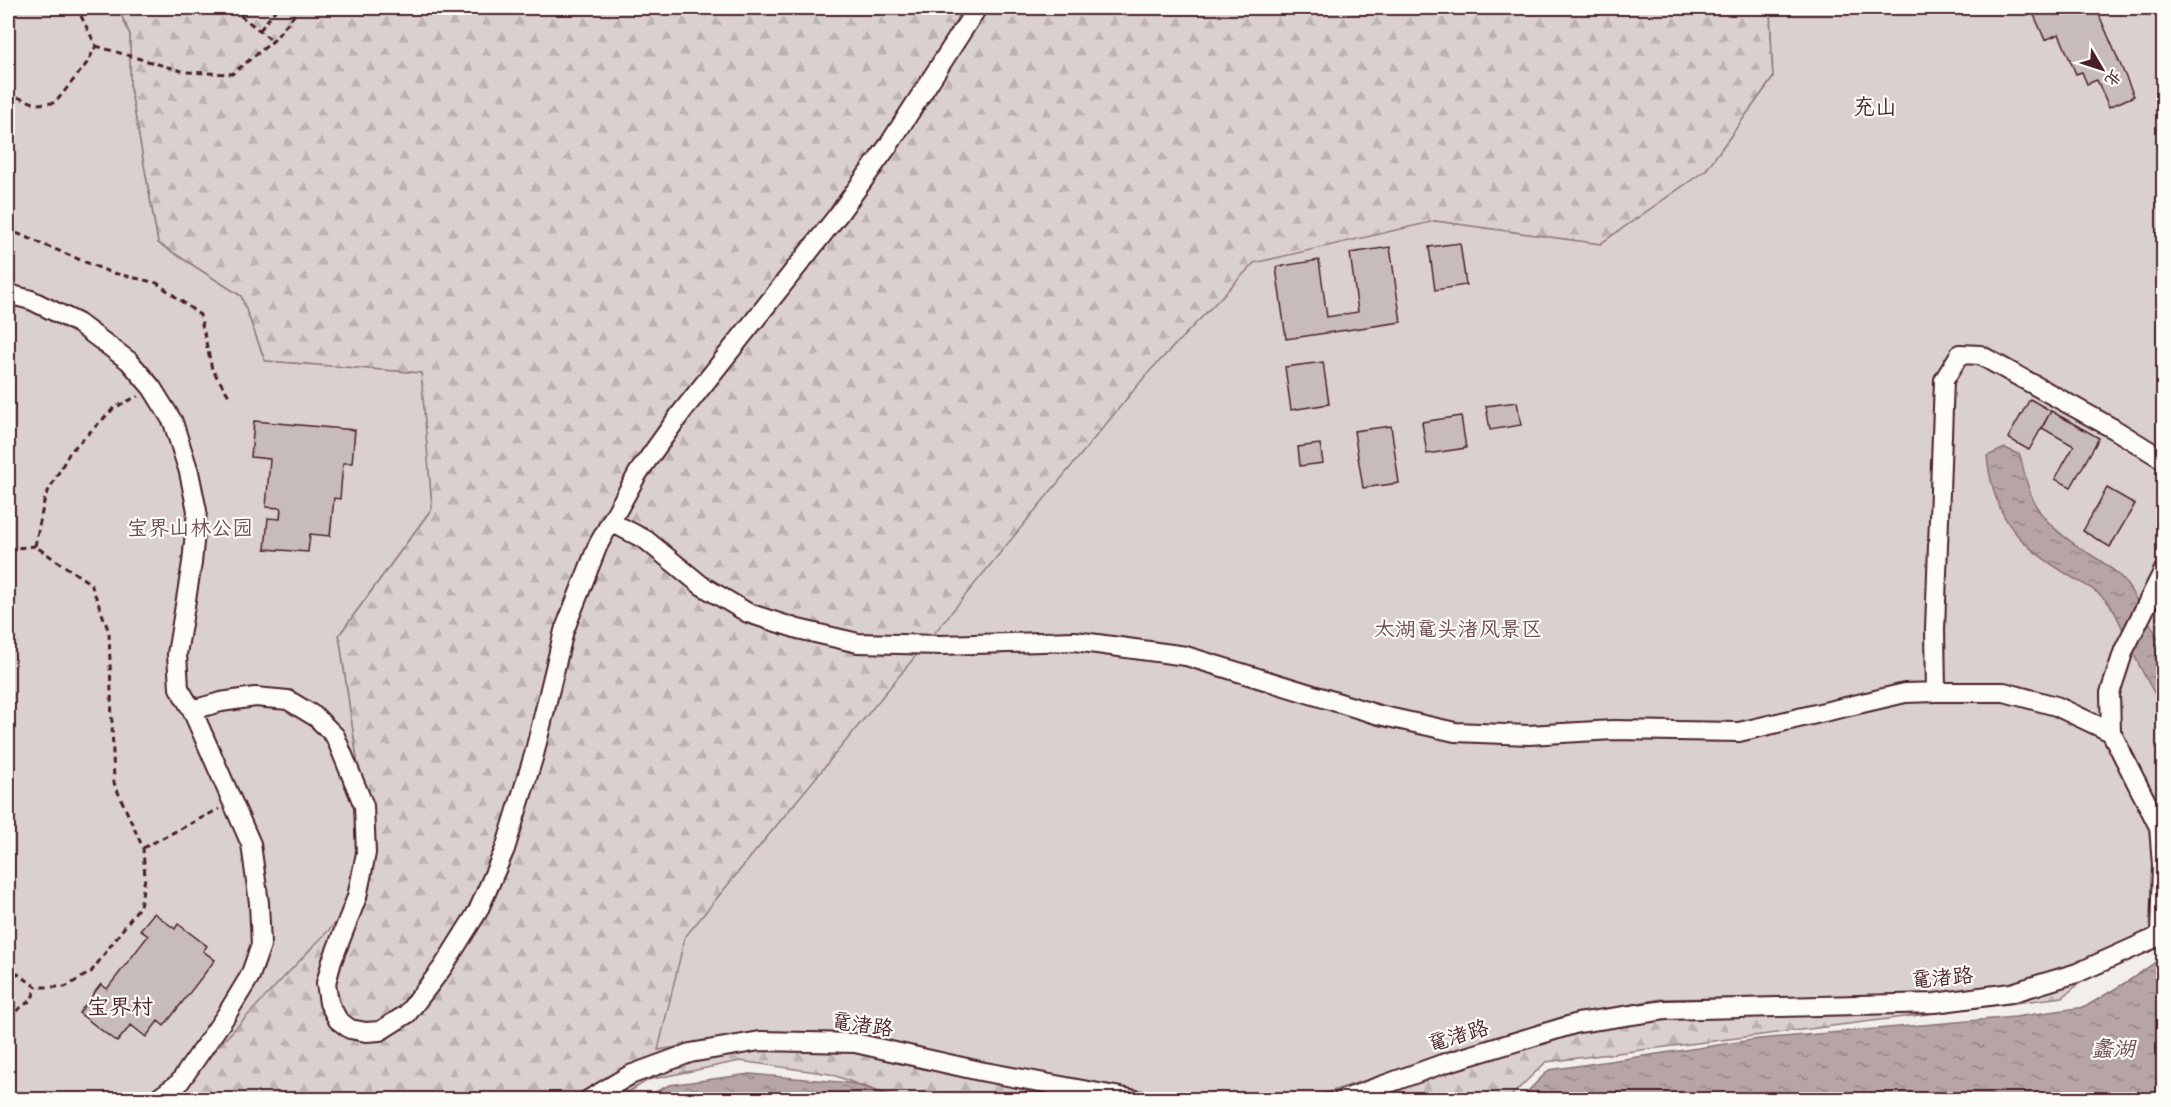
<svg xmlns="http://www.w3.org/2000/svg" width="2171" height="1107" font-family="'Architects Daughter','LXGW WenKai TC',sans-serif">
<defs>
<pattern id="forest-firs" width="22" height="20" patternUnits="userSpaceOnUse" patternTransform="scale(1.5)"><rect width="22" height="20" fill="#d9d0cf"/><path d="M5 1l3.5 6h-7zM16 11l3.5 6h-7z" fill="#bcb2b2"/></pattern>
<pattern id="water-ripples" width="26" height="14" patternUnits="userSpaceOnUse" patternTransform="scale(1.5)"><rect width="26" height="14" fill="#b7a5a6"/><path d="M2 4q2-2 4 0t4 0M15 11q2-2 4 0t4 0" fill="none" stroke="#978687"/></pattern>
</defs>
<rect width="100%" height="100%" fill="#f2efeb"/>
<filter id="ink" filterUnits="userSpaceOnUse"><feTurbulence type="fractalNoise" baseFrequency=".0167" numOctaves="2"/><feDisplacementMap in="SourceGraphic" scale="12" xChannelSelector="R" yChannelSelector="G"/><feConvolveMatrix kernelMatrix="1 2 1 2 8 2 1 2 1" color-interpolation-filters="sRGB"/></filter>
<g filter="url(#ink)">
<!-- forest -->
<path fill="url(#forest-firs)" stroke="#92787d" stroke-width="1.5" d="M118,8H1770L1773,78L1706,170L1600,244L1435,221L2136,936L2063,997L1546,1062L1508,1099L901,1100L830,1074L740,1061L648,1080L618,1099H168L364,808L339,635L432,508L420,373L265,361L241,296L158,243L130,87V35Z"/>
<!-- park -->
<path fill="#d9d0cf" stroke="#92787d" stroke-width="1.5" d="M8,8H118L130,35V87L158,243L241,296L265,361L421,373L432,508L339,635L364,808L347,911L168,1099H8Z
M1770,8H2163V923L2074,967L2007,986L1931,995L1661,999L1565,1016L1307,1099L1197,1100L1104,1090L755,1035L658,1050L685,937L1147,374L1254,263L1435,221L1600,244L1706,170L1773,78Z"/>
<!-- water -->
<path fill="url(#water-ripples)" stroke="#8b6f75" stroke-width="1.5" d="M2005,448L2020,455C2031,504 2037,519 2080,548C2094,557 2109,565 2121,577C2130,587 2157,634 2162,648C2167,658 2163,693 2163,707C2150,687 2138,664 2128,642C2123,631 2119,618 2112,608C2103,594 2087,586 2073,578C2019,545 1994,521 1987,456Z
M2163,957V1099H1520L1549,1070L1759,1039L2015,1017L2085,1007L2128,981Z
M750,1074L850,1083L902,1099H642L669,1085Z"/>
<!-- building -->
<path fill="#c8bbbb" stroke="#4a1f2b" stroke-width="1.5" d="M2031,8H2096L2134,96L2109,107L2097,80L2087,84L2082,72L2076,74L2059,34L2045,40Z
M1460,243L1466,285L1435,290L1429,247Z
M1390,247L1401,322L1286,339L1276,267L1319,260L1327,317L1358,312L1350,253Z
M1323,362L1329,404L1291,410L1285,367Z
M2030,399L2051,411L2029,450L2008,438Z
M1517,402L1521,425L1490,430L1486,406Z
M2051,411L2099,438L2071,487L2055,479L2074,446L2042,428Z
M1461,416L1466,448L1427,454L1422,422Z
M254,421L355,430L352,463H343L340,499L334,498L330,536L310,534L308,552L265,549L268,518L280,519L281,508L266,507L270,459L251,457Z
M1391,426L1399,483L1363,488L1354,431Z
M1320,444L1323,463L1300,466L1298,447Z
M2107,488L2135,504L2110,547L2083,531Z
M154,913L175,929L178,924L207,946L203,951L215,960L164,1026L158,1021L146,1037L131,1025L117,1042L79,1013L101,984L107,989L148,936L140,930Z"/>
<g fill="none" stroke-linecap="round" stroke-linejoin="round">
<!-- minor casing -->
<g stroke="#4a1f2b" stroke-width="22">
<path id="minor" d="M8,294L31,300L78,323L129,361L152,388L173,422L189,472L197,511L192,563L177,654L179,688L192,710L251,844L259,903L261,945L250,976L225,1017L179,1083L156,1100
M611,522L646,540L701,585L748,613L798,629L858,643L941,645L1075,641L1186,656L1379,715L1455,732L1529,735L1613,730L1739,732L1905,693L1936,692H2004L2056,706L2111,732
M1936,692L1935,629L1944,380L1960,354L1980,355L2114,429L2164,460
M192,710L221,702L255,697L288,700L316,717L335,736L364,806L366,853L357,897L332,961L326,983L329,1003L338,1020L350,1029L366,1032L380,1031L407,1014L443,967L478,911L505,849L534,755L564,631L598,545L638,473L681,413L838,215L888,146L977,8
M2160,935L2162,865L2159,827L2111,732L2110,693L2124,650L2164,570
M588,1100L630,1075L690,1053L760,1041L855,1043L980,1071L1137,1100
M1342,1100L1442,1064L1578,1023L1665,1010L1935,1003L2011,993L2077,973L2164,934"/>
</g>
<!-- path -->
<path stroke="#4a1f2b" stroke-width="3" stroke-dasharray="6 4.5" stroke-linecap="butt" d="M232,9L273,41
M260,30L277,8
M96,46L185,72L232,74L273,41L300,8
M8,94L37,104L55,103L87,63L96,46L77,8
M8,227L14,232L109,272L157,283L200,315L212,369L231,399
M35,546L45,497L70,452L114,408L138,396
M8,549L35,546L91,584L109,632L114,783L143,848L145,878L140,906L91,972L65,987H37L15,972L8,955
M143,848L219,809
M8,1017L31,1000L37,987"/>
<!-- minor -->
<use href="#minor" stroke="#fdfcf7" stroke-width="18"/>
</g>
</g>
<g text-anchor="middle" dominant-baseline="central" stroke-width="4.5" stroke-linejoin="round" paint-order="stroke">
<!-- park labels -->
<g font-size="21" fill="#6e4b54" stroke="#fdfcf7">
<text x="190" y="528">宝界山林公园</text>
<text x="1458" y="629">太湖鼋头渚风景区</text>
</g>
<!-- street labels -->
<g font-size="21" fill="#4a1f2b" stroke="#fdfcf7">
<text transform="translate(1942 978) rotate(-5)">鼋渚路</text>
<text transform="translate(862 1025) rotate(8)">鼋渚路</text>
<text transform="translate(1458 1036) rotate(-17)">鼋渚路</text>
</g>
<!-- neighbourhood labels -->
<g font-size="22" fill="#4a1f2b" stroke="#fdfcf7">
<text x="1875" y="107">充山</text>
<text x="120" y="1007">宝界村</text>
</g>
<!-- water labels -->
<g font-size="22" font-style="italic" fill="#704e56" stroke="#fdfcf7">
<text x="2113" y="1049">蠡湖</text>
</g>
</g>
<!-- margin -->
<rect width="2171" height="1107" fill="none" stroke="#fdfcf7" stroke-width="30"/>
<rect x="15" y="15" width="2141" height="1077" fill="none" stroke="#4a1f2b" stroke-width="2" filter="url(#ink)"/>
<!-- north arrow -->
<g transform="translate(2102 69) rotate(129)" stroke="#fdfcf7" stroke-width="4.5" paint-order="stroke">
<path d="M0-4.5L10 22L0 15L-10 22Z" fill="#4a1f2b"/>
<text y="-9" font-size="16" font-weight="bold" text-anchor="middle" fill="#4a1f2b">北</text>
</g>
</svg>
